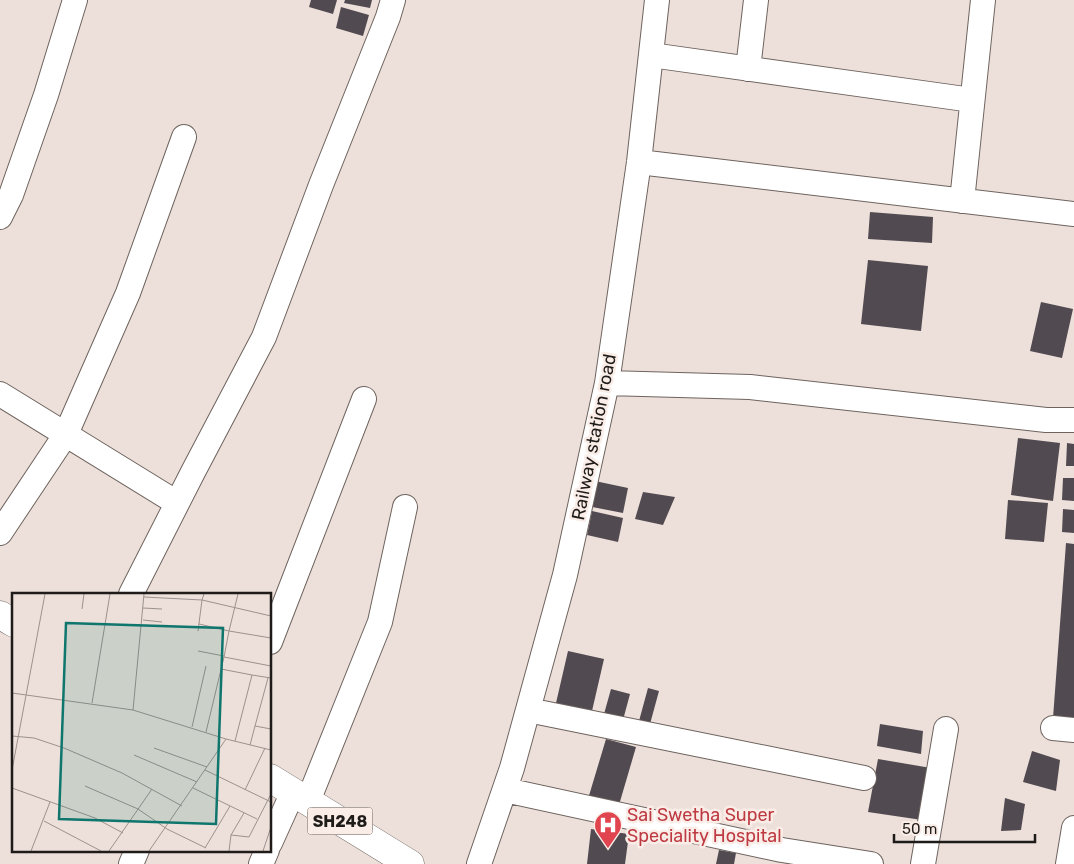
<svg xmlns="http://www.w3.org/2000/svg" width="1074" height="864" font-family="Rubik,sans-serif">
<rect width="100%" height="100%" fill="#ede0da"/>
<!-- building -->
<path fill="#514a51" d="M311,0H337L333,14L309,7Z
M345,0H372L370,8L344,3Z
M341,7L369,15L363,36L336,28Z
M870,212L933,217L932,243L868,239Z
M868,260L928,266L921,331L861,324Z
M1041,302L1073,309L1062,358L1030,351Z
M1018,438L1060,443L1053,501L1011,495Z
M1067,443L1074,444V466H1066Z
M1063,478H1074V501L1062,500Z
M595,481L628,488L623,513L582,505Z
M643,492L675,497L663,525L635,519Z
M1008,500L1048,503L1044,542L1005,539Z
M1063,509L1074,510V533L1062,532Z
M592,511L623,518L618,542L587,535Z
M1066,543L1074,544V719L1053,718Z
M568,651L604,659L592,711L556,703Z
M648,688L659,691L650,724L639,721Z
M611,689L630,694L623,720L604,714Z
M880,724L923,731L921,754L877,746Z
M606,739L636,747L619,805L588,799Z
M1032,751L1060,760L1056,791L1023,782Z
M878,759L931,768L922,820L868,812Z
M1005,798L1025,804L1021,830L1001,831Z
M591,829L629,834L625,864H587Z
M719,850L736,853L734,864H716Z"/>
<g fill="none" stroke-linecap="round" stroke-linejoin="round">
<!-- minor casing -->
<g stroke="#6e635e" stroke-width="26">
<path id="minor" d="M651,55L972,100
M748,69L756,0
M639,162L1074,214
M962,201L983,0
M0,217L11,195L46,95L75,0
M607,383L750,387L1046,420H1074
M0,394L177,503
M0,533L66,434L128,293L184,137
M131,594L193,472L264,337L321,185L388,17L393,0
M270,642L364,399
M528,710L864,778
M1053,728L1074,730
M505,790L782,850L871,864
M308,801L380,622L405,507
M270,843L293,792
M131,864L137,850
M261,864L267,850
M479,864L512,768L565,575L607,383L639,162L657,0
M923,864L946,729
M1068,864L1074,828"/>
</g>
<!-- major casing -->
<g stroke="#6e635e" stroke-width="29">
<path id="major" d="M0,615L14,623
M270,778L410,864"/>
</g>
<!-- minor -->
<use href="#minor" stroke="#fff" stroke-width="24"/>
<!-- major -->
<use href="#major" stroke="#fff" stroke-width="28"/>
</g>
<!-- icons -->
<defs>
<g id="hospital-pin" transform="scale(1.4375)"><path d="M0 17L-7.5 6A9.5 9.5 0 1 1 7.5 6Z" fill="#e0444e" stroke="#faede7"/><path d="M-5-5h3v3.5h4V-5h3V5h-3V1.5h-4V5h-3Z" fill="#fff"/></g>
</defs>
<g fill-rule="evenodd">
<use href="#hospital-pin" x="608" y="825"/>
</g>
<g text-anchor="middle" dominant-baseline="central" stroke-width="5" stroke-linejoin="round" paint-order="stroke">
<!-- shield labels -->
<rect fill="#faede7" stroke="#615a57" stroke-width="1" x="307.5" y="807.5" width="65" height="27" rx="4"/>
<g font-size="16" font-weight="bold" fill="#1f1b19">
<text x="340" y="821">SH248</text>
</g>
<!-- street labels -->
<g font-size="18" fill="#1f1b19" stroke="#faede7">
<text transform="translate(594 437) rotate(-79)">Railway station road</text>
</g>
<!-- health labels -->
<g font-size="18" fill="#be3a42" stroke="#faede7" text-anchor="start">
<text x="627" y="815">Sai Swetha Super<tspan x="627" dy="21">Speciality Hospital</tspan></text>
</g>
</g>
<!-- overview -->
<g transform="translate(12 593)">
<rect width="259" height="259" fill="#ede0da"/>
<path fill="none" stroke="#9b918d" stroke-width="1" d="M192,1L190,7L259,23M226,1L217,38L259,45M132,4L190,7L186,38M131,15L150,16M70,16L72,1M131,27L150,29M187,31L217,38L212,64L259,73M186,58L212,63M209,76L240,82M256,85L243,133L259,136M0,100L121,117L214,146M80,110L98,1M121,117L132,1M180,134L194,73M194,139L212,64M0,143L22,145L52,155L110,180L170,213M223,148L240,82L259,85M238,152L243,133M142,155L195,174M122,162L185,189M0,177L33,1M193,177L259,209M73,193L126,216L155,236L194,255M0,195L83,225L111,240M181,195L245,226M233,197L253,155M32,228L89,258M219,242L232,220M193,255L218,213M19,258L38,209M97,258L140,196M137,258L214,146L259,157M217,258L219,242L237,244L259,201M251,258L259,234"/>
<path fill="#0f766e" fill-opacity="0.15" stroke="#0f766e" stroke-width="2.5" d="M54,30L211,35L204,231L47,226Z"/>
<rect width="259" height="259" fill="none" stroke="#1f1b19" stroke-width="2.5"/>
</g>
<!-- scale -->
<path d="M894 834v8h141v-8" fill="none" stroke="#1f1b19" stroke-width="2.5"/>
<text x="902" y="834" font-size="15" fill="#1f1b19" stroke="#faede7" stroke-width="4" paint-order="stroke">50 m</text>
</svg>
